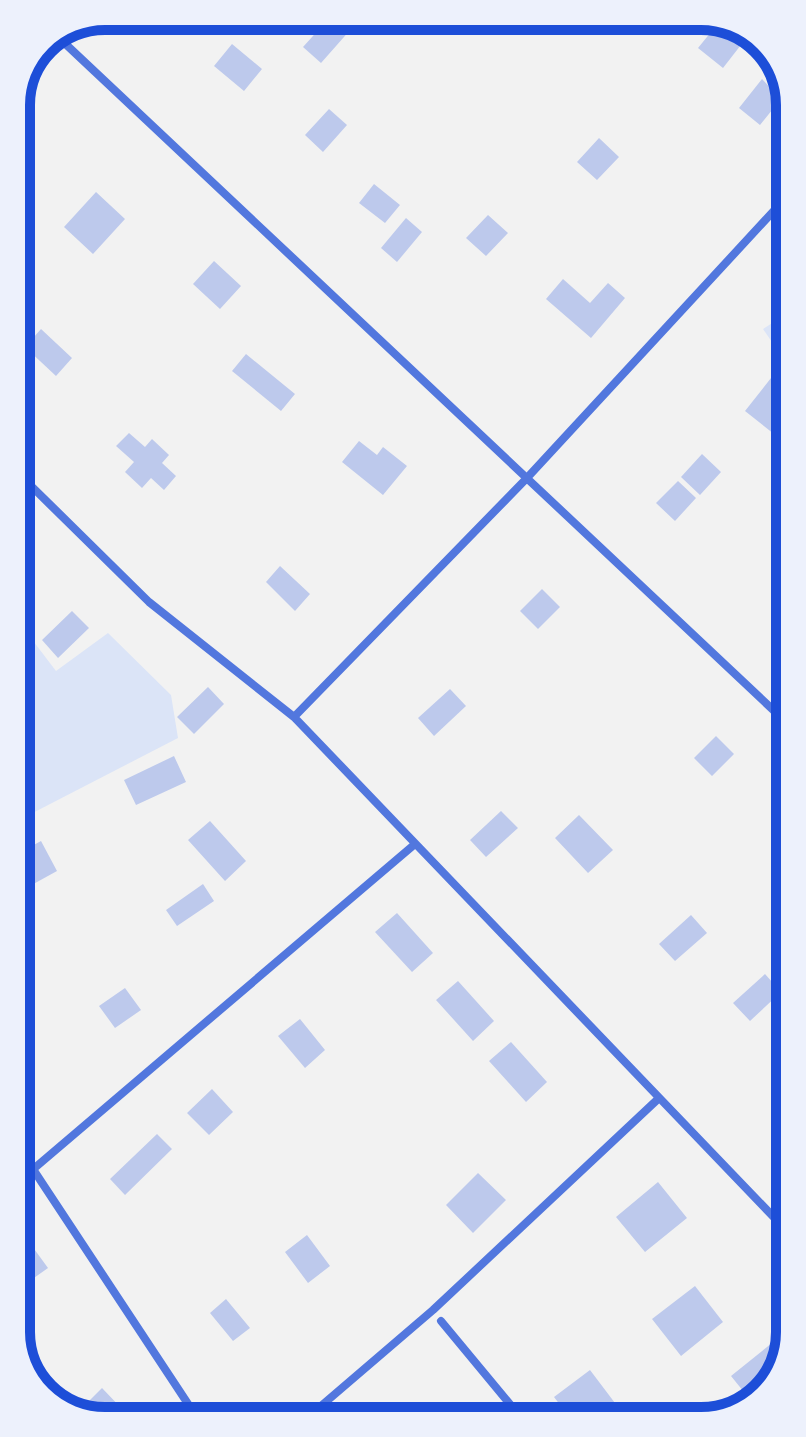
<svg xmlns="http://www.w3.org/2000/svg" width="806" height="1437" font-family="'Sofia Sans Condensed',sans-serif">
<rect width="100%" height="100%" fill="#f2f2f2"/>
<!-- green -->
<path fill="#dbe4f7" d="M783,316V358L763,329Z
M19,551L35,579L24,629L56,671L108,633L171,695L178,738L21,819Z"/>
<!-- building -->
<path fill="#bdc9ec" d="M331,16H354L359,20L321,63L303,47Z
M720,21L744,41L723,68L698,48Z
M232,44L262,69L244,91L214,66Z
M762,79L781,99L760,125L739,108Z
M329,109L347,125L323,152L305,135Z
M599,138L619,157L597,180L577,162Z
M374,184L400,205L385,223L359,203Z
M96,192L125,219L93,254L64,227Z
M488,215L508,233L486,256L466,238Z
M406,218L422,232L397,262L381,248Z
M214,261L241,286L220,309L193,284Z
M563,279L590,303L608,283L625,298L591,338L546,299Z
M41,329L72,358L56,376L25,347Z
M246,354L295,394L281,411L232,371Z
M771,378L783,387L784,442L745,411Z
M129,433L145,447L152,439L169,455L162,463L176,476L164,490L151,478L142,488L125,472L134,462L116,446Z
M359,441L377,455L383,447L407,466L383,495L342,462Z
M702,454L721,472L700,495L681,477Z
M678,481L696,498L675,521L656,503Z
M280,566L310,594L295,611L266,582Z
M542,589L560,607L538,629L520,611Z
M72,611L89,628L58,658L42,640Z
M208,687L224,704L194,734L177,717Z
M450,689L466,706L434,736L418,718Z
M716,736L734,754L712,776L694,758Z
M174,756L186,782L136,805L124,780Z
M501,811L518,828L486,857L470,840Z
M579,815L613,850L588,873L555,838Z
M210,821L246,861L225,881L188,840Z
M41,841L57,871L28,887L22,875L21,852Z
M787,850V871L776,860Z
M203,884L214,901L177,926L166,910Z
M397,913L433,953L412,972L375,932Z
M691,915L707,933L675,961L659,944Z
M765,974L781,992L750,1021L733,1003Z
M458,981L494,1021L473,1041L436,1000Z
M125,988L141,1010L115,1028L99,1006Z
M300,1019L325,1050L305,1068L278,1036Z
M511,1042L547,1082L526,1102L489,1061Z
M212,1089L233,1112L209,1135L187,1113Z
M157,1134L172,1149L125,1195L110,1179Z
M478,1173L506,1200L473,1233L446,1205Z
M658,1182L687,1218L645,1252L616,1217Z
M24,1235L48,1268L24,1285Z
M307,1235L330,1266L308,1283L285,1252Z
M695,1286L723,1322L681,1356L652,1319Z
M226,1299L250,1328L233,1341L210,1313Z
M787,1331L790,1334L775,1381L752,1402L731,1376Z
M590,1370L618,1407L609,1414H567L554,1397Z
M102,1388L125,1412L116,1421H99L77,1413Z"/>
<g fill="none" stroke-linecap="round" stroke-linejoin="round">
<!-- minor -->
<path stroke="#5277de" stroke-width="8" d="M57,36L786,722
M19,474L149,602L294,717L789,1233
M294,717L526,479L782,202
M23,1154L198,1419
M24,1177L415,844
M441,1321L519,1415
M307,1418L433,1310L658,1099"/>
</g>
<!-- crop -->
<path d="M0 0H806V1437H0ZM105 30H701A75 75 0 0 1 776 105V1332A75 75 0 0 1 701 1407H105A75 75 0 0 1 30 1332V105A75 75 0 0 1 105 30Z" fill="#edf1fc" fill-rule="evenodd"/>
<path fill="none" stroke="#1d4ed8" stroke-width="10" d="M105 30H701A75 75 0 0 1 776 105V1332A75 75 0 0 1 701 1407H105A75 75 0 0 1 30 1332V105A75 75 0 0 1 105 30Z"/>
</svg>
